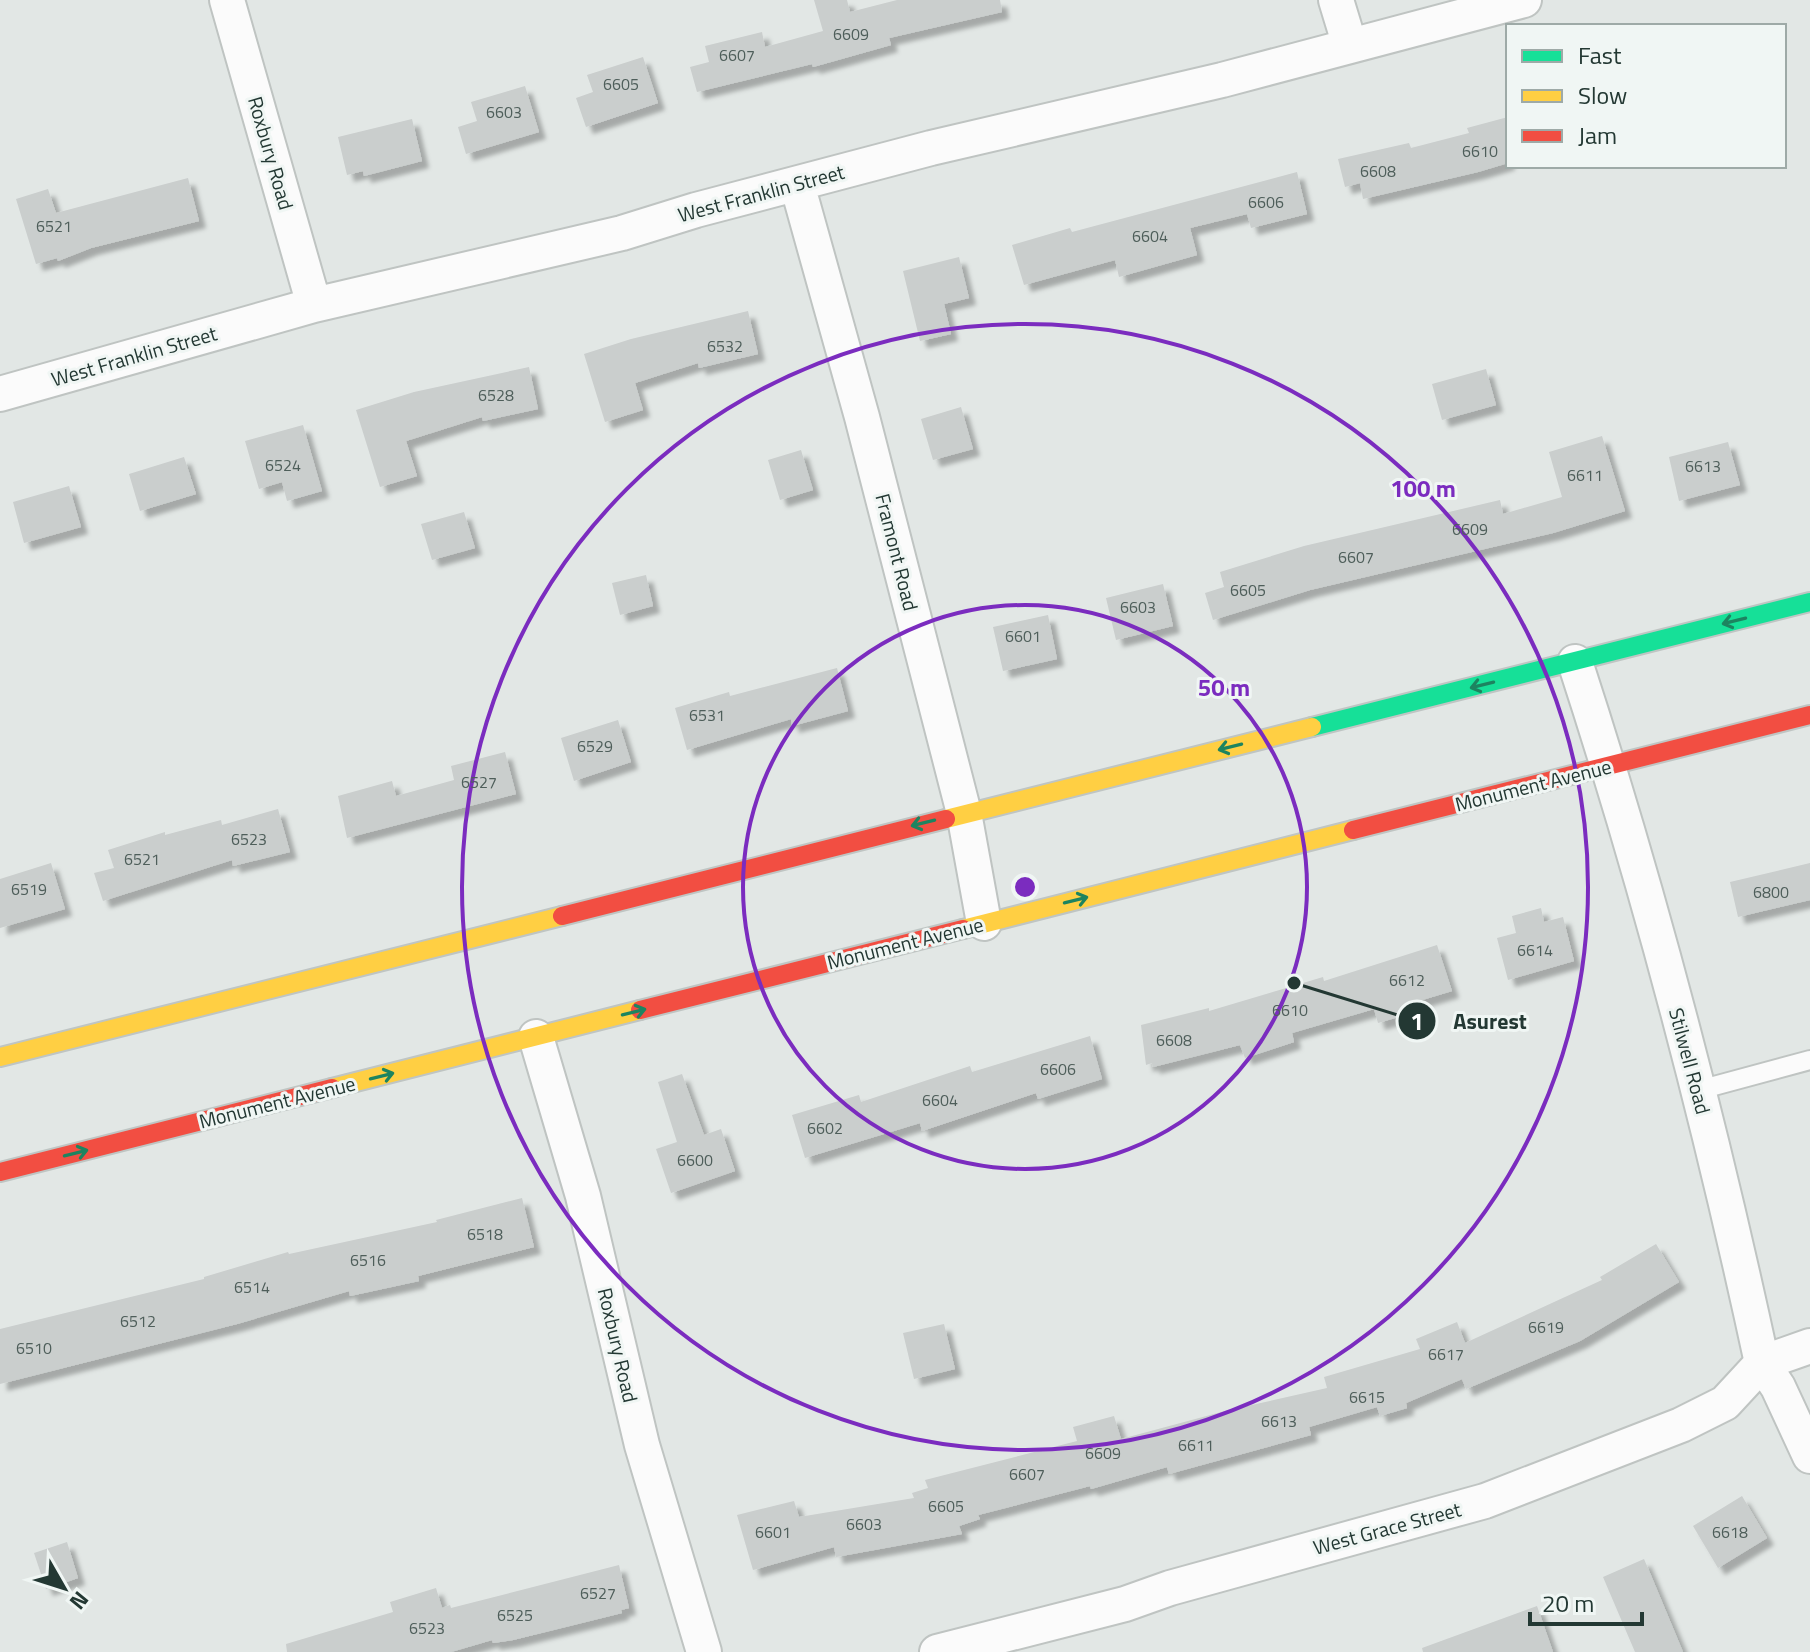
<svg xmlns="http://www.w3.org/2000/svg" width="1810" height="1652" font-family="'Titillium Web',sans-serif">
<defs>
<filter id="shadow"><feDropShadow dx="7" dy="7" stdDeviation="2" flood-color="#0004"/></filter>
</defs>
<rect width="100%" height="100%" fill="#e2e7e5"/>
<!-- building -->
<path fill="#cacecd" filter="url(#shadow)" d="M814,0H847L850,12L897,0H1000L1002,12L889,38L891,45L813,67L812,64L697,92L690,67L709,62L705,46L762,32L765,47L823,31Z
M643,57L658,103L586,127L576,98L593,92L587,75Z
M525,86L539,132L466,154L458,127L477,121L471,102Z
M1508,117V163L1478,172L1363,199L1360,183L1345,187L1338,159L1409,143L1411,148L1469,133L1467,128Z
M412,119L422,161L364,176L363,171L347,175L338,137Z
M1297,172L1307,214L1251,228L1247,214L1190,228L1197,255L1119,277L1115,260L1024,285L1012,245L1070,228L1072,232Z
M188,178L199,221L91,248L58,261L57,258L36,264L16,199L48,189L56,213Z
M959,257L969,298L944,304L951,334L920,341L903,271Z
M748,311L758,354L699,368L698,363L635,383L643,410L605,422L584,354L631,339Z
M529,367L538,409L483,421L482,417L406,441L417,476L380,487L356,410L414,392Z
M1486,369L1496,405L1442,420L1432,384Z
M961,407L973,449L933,460L921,419Z
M303,425L322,491L287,501L282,482L259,489L245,441Z
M1602,436L1625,511L1553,533L1310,590L1213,620L1205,593L1224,587L1220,572L1304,546L1500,500L1503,514L1562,497L1549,452Z
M1728,442L1740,485L1679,501L1669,457Z
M801,450L813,490L780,500L768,460Z
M184,457L196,494L140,511L129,474Z
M69,486L81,527L24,543L13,502Z
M464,512L475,548L432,560L421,524Z
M646,575L653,606L620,615L612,583Z
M1163,584L1173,626L1116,640L1106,598Z
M1048,615L1057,659L1003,671L993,627Z
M837,668L848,711L792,726L791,719L687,750L675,708L729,692L730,696Z
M618,720L631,762L574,781L561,738Z
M505,752L516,794L347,838L338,796L392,781L396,796L454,780L451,766Z
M278,809L290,852L233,866L232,860L103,901L94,873L114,868L108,850L165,832V835L221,820L222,825Z
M51,863L65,909L0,928V879Z
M1810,863V900L1738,917L1730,882Z
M1541,908L1544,922L1563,917L1574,961L1508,980L1497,938L1516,933L1512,916Z
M1437,945L1452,991L1409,1004L1412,1013L1378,1023L1374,1009L1292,1033L1294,1042L1245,1058L1240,1045L1153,1067L1152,1063L1146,1065L1141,1025L1209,1008V1011L1323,977L1324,981Z
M1090,1036L1102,1079L1038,1099L1036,1093L922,1131L920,1123L805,1158L792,1115L859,1095L861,1102L970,1066L972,1072Z
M682,1074L704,1135L721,1129L735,1171L671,1193L656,1149L677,1142L658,1082Z
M522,1198L534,1247L418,1276L419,1281L350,1296L349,1291L237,1324L0,1384V1329L204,1279V1277L288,1252L289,1254L437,1222L436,1220Z
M1656,1244L1679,1282L1580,1341L1466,1389L1462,1379L1406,1403L1407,1408L1380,1416L1377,1407L1309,1427L1311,1435L1169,1474L1167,1467L1091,1489L1090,1486L978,1515L980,1519L959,1526L962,1534L836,1557L834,1547L753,1570L737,1515L794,1501L799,1517L914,1498L912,1493L928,1488L925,1480L1077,1441L1073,1427L1114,1416L1121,1439L1225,1411L1327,1388L1324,1377L1420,1349L1416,1339L1457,1322L1465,1343L1602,1280L1600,1277Z
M944,1324L955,1369L914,1379L903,1333Z
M1742,1496L1767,1538L1718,1568L1693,1526Z
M67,1542L78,1578L46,1589L34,1553Z
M1644,1559L1650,1573L1683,1652H1635L1603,1577Z
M619,1565L629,1608L621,1610L622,1613L513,1640L493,1643L492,1640L451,1652H287L286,1644L393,1612L390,1602L436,1588L442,1608L450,1605L451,1608Z
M1537,1606L1553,1652H1423L1422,1648Z"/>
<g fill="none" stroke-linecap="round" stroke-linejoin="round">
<!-- lane casing -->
<g stroke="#bfc4c2" stroke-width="22">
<path id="lane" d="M1699,1090L1810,1060"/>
</g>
<!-- street casing -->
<g stroke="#bfc4c2" stroke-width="38">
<path id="street" d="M227,0L314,305
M1336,0L1350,46
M797,184L862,417L964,813L984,923
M0,394L314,305L622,233L696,210L931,148L1222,80L1524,0
M1575,662C1650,892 1711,1126 1762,1363L1778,1387L1810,1456
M536,1037L583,1196L642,1445L704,1652
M937,1652L1125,1604L1170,1588L1485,1501L1681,1425L1725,1403L1762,1363L1810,1346"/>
</g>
<!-- fast casing -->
<g stroke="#bfc5c3" stroke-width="22">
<path id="fast" d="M1312,727L1810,602"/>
</g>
<!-- slow casing -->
<g stroke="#bfc5c3" stroke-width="22">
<path id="slow" d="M946,819L1312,727
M963,929L1353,830
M0,1057L562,916
M332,1088L640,1010"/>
</g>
<!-- jam casing -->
<g stroke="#bfc5c3" stroke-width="22">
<path id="jam" d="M1353,830L1810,715
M562,916L946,819
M640,1010L963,929
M0,1172L332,1088"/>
</g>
<!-- lane -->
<use href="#lane" stroke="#fbfbfb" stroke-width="18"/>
<!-- street -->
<use href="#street" stroke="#fbfbfb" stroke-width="34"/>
<!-- fast -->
<use href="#fast" stroke="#16e098" stroke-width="18"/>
<!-- slow -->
<use href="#slow" stroke="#ffcf43" stroke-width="18"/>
<!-- jam -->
<use href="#jam" stroke="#f24e42" stroke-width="18"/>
</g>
<!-- one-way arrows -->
<defs><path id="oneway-shaft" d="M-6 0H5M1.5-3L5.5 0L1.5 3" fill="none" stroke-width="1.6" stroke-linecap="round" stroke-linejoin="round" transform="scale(2)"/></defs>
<g stroke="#1d8460">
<use href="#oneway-shaft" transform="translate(1734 621) rotate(166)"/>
<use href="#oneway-shaft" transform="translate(1482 685) rotate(166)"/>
<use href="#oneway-shaft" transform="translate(1230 747) rotate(166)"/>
<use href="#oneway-shaft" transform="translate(923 823) rotate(166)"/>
<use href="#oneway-shaft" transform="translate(1076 900) rotate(-14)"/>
<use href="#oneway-shaft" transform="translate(634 1012) rotate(-14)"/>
<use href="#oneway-shaft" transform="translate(382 1076) rotate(-14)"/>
<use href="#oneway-shaft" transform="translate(76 1153) rotate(-14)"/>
</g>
<!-- distance rings -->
<g fill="none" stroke="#7b2cbf" stroke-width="4">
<circle cx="1025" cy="887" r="282"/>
<circle cx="1025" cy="887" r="563"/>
</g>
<g text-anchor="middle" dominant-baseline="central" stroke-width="6" stroke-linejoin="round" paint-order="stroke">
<!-- number labels -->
<g font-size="16" fill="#4e5e5a">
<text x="851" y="34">6609</text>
<text x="737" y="55">6607</text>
<text x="621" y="84">6605</text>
<text x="504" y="112">6603</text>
<text x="1480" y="151">6610</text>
<text x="1378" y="171">6608</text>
<text x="1266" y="202">6606</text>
<text x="54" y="226">6521</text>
<text x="1150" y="236">6604</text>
<text x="725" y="346">6532</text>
<text x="496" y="395">6528</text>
<text x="283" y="465">6524</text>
<text x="1703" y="466">6613</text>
<text x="1585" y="475">6611</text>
<text x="1470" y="529">6609</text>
<text x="1356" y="557">6607</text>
<text x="1248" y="590">6605</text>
<text x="1138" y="607">6603</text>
<text x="1023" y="636">6601</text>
<text x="707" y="715">6531</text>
<text x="595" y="746">6529</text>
<text x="479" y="782">6527</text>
<text x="249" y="839">6523</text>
<text x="142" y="859">6521</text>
<text x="29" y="889">6519</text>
<text x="1771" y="892">6800</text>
<text x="1535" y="950">6614</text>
<text x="1407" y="980">6612</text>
<text x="1290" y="1010">6610</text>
<text x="1174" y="1040">6608</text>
<text x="1058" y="1069">6606</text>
<text x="940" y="1100">6604</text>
<text x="825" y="1128">6602</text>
<text x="695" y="1160">6600</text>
<text x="485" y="1234">6518</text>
<text x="368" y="1260">6516</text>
<text x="252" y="1287">6514</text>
<text x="138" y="1321">6512</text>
<text x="1546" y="1327">6619</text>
<text x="34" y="1348">6510</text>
<text x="1446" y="1354">6617</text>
<text x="1367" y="1397">6615</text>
<text x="1279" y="1421">6613</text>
<text x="1196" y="1445">6611</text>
<text x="1103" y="1453">6609</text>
<text x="1027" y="1474">6607</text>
<text x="946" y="1506">6605</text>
<text x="864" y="1524">6603</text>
<text x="773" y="1532">6601</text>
<text x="1730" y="1532">6618</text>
<text x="598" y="1593">6527</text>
<text x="515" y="1615">6525</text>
<text x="427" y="1628">6523</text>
</g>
<!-- street labels -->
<g font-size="20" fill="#233833" stroke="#f0f6f4">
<text transform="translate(271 153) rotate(74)">Roxbury Road</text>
<text transform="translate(761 193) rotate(-15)">West Franklin Street</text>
<text transform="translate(134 356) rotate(-16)">West Franklin Street</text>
<text transform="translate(897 552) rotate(76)">Framont Road</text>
<text transform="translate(1533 785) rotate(-14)">Monument Avenue</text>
<text transform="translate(905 943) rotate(-14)">Monument Avenue</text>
<text transform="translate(1690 1061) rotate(75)">Stilwell Road</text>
<text transform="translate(277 1102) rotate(-14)">Monument Avenue</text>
<text transform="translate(618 1345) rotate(77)">Roxbury Road</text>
<text transform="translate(1387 1528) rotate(-15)">West Grace Street</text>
</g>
</g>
<circle cx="1025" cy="887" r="12" fill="#7b2cbf" stroke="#f0f6f4" stroke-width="4"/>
<g font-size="24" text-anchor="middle" font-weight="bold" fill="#7b2cbf" stroke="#f0f6f4" stroke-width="6" stroke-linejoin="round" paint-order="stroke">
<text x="1423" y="497">100 m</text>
<text x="1224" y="696">50 m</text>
</g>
<!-- callouts -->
<path fill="none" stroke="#233833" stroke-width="3" d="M1294 983L1417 1021"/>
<g fill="#233833" stroke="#f0f6f4" stroke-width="3">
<circle cx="1294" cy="983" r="8"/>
<circle cx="1417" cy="1021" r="20"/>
</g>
<g font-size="24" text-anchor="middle" font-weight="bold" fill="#fff">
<text x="1417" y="1030">1</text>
</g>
<g font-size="22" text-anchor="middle" font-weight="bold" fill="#233833" stroke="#f0f6f4" stroke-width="6" stroke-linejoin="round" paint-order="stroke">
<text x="1490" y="1029">Asurest</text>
</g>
<!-- legend -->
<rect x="1506" y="24" width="280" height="144" fill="#f0f6f4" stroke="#9eaaa7" stroke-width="2"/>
<rect x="1522" y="50" width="40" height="12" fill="#16e098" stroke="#9eaaa7" stroke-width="2"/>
<text x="1578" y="64" font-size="24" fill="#233833">Fast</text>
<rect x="1522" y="90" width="40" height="12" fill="#ffcf43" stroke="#9eaaa7" stroke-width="2"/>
<text x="1578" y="104" font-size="24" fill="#233833">Slow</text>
<rect x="1522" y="130" width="40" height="12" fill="#f24e42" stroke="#9eaaa7" stroke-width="2"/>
<text x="1578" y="144" font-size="24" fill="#233833">Jam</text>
<!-- north arrow -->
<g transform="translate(64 1588) rotate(129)" stroke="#f0f6f4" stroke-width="6" paint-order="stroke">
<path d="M0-6L14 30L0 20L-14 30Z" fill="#233833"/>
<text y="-12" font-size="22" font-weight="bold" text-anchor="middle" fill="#233833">N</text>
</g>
<!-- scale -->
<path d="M1530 1612v12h112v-12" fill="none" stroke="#233833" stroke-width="4"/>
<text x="1542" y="1612" font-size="24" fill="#233833" stroke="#f0f6f4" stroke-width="6" paint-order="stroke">20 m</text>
</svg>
